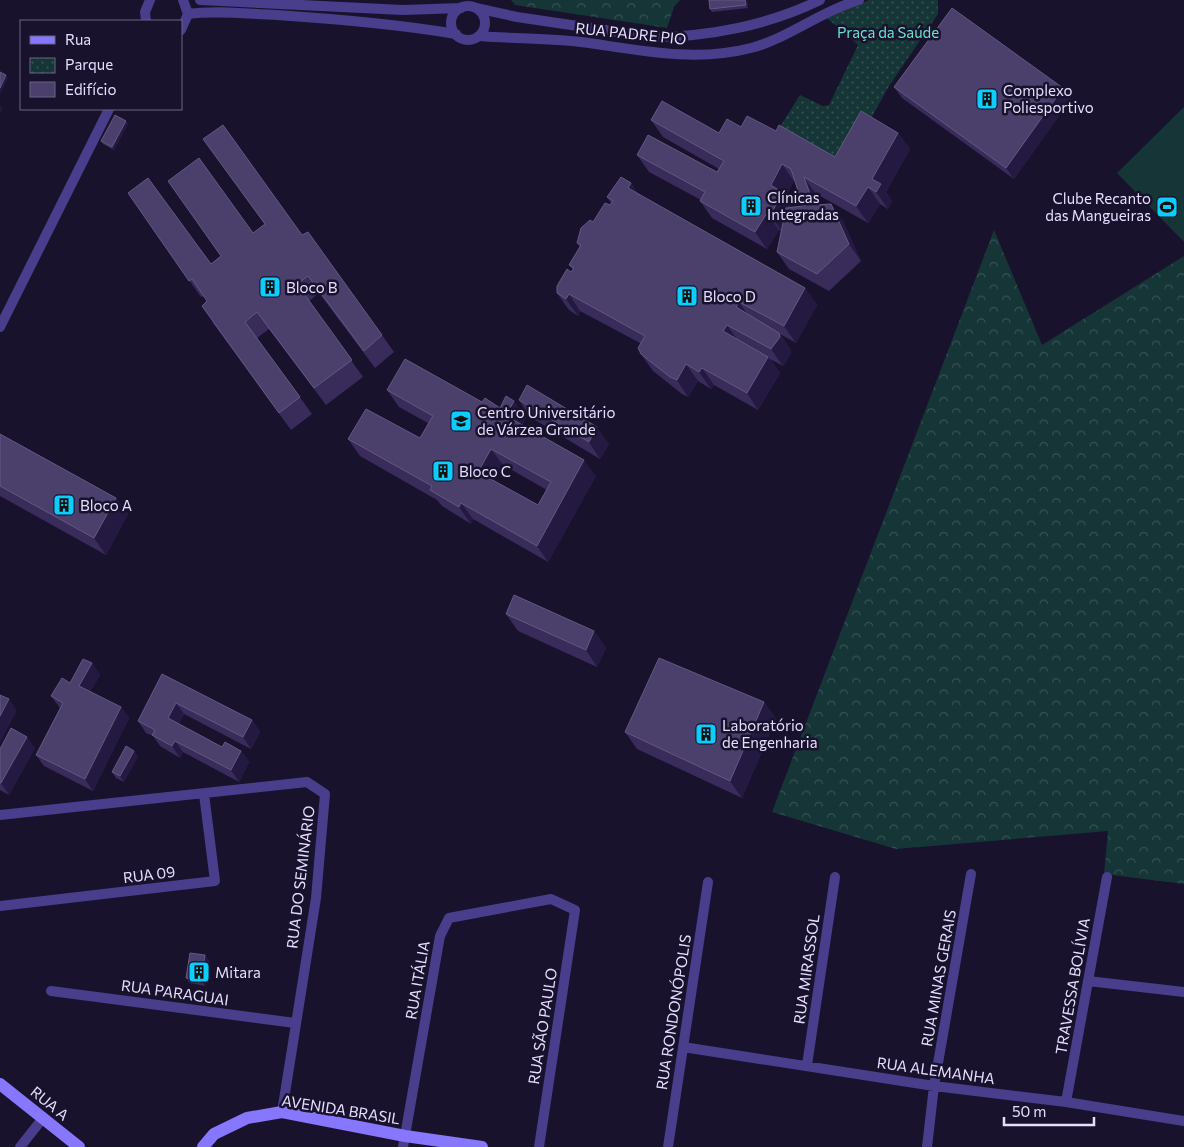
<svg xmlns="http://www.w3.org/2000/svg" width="1184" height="1147" font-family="Commissioner,sans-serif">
<defs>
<pattern id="forest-crowns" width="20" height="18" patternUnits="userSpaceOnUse" patternTransform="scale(1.25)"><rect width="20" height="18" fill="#153537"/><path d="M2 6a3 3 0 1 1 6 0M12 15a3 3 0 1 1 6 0" fill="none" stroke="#375255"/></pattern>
<pattern id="park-dots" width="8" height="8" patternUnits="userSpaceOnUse" patternTransform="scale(1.25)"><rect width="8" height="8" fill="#153537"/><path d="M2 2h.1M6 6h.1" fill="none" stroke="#375255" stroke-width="1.8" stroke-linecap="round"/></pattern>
</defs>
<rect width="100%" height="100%" fill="#19122d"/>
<!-- grass -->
<path fill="#153537" d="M1184,107V242L1117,173Z"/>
<!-- forest -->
<path fill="url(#forest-crowns)" d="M511,0H680L674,7L667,28L515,5Z
M994,230L1042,345L1184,256V884L1104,874L1108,831L896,849L772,812Z"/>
<!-- park -->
<path fill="url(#park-dots)" d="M869,0H938V14L889,86L844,167L778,130L800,95L823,106L829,105L858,45L827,18Z"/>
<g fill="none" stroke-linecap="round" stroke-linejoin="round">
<!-- street -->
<path stroke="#483e8b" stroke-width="10" d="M200,0L403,10L461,8
M451 23a17 17 0 1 1 34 0a17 17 0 1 1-34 0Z
M476,8L517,17L652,37C709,37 769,25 820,0
M188,14C217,10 248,14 277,15C337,19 397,24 456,34
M146,21L145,12L150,0
M181,30L188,14L183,0
M479,36C516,39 553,38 589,43C643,51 697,62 751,48C789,38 821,11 859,0
M0,327L109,109
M0,815L307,782L325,794L316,898L282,1112
M0,906L215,881L204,794
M1088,981L1184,992
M51,991L295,1023
M683,1047L934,1086L1066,1102L1184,1121
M807,1065L835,877
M1066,1102L1107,877
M20,1147L43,1118
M403,1147L440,936L449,918L551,899L575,910L539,1147
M668,1147L708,882
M927,1147L934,1086L971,874"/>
<!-- secondary -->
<path stroke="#8777fe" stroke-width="12" d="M0,1084L79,1147
M203,1147L214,1134L247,1118L282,1112L405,1136L482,1147"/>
</g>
<!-- wall -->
<path fill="#392b5a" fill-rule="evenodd" d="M747,0L748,8L712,12L710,9Z
M894,87L1071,99L1014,179L902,98Z
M651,120L719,133L741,127L776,131L835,157L898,133L910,149L886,192L892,201L888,209L880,204L868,223L815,193L819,205L831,204L843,221L861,261L829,291L789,269L777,252L781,231L779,230L767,249L712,218L700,201L701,200L649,172L637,155L717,172L719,169L663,137ZM794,181L795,182L803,206L793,207L786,196Z
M126,121L128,124L114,150L103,144L101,141Z
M631,183L638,194L805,288L817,305L796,343L780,334L791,350V354L783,366L770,359L780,373L758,410L714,385L711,389L698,381L688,397L682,394L653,371L641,354L640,343L580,311L578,316L569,310L557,293L573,270L569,265L580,247L577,243L593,222L610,205L611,203L607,197Z
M128,193L211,264L253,233L302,235L382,335L394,352L375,368L319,293L309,301L363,377L326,405L269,329L257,338L312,414L291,430L213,323L207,301L204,296L201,297Z
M387,390L482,402L500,408L514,401L526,418L522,425L596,476L548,562L473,519L471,524L442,506L437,500L360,456L348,439L420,438L428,423L399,407ZM503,465L547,490L538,505L494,481Z
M519,400L609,444L600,459L530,417Z
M0,434L116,498L128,514L106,555L0,496Z
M506,614L594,631L606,648L597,667L518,631Z
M92,663L100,675L90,692L121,707L129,718L93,791L44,766L36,755L60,708L51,696L70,683Z
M162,674L252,720L260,732L251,749L184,714L179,724L222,747L241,751L249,762L239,782L183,752L180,758L160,746L153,736L146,733L138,721Z
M764,702L776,719L742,798L637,749L625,732Z
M35,748L9,795L0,790V749Z
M138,756L124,782L116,778L112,772Z
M205,955L209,961L205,986L190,983L186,978Z"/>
<!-- shaded-wall -->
<path fill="#241941" d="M745,0H747L748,8L746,5Z
M6,75L8,78L0,95V88Z
M1063,88L1071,99L1014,179L1006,168Z
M1,106L3,108L0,114V108Z
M126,121L128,124L114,150L112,147Z
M898,133L910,149L886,192L892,201L888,209L876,192L872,179Z
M782,164L794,181L786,196L795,210L782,232L770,215L771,185Z
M804,177L815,193L825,222L814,205Z
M631,183L642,200L628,188Z
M868,187L880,204L868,223L856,206Z
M831,204L843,221L861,261L849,244Z
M767,213L779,230L767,249L755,232Z
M805,288L817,305L796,343L784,326Z
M569,294L580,311L578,316L566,299Z
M739,302L751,319L736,307Z
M727,325L739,342L723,331Z
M779,333L791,350V354L783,366L771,349Z
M768,357L780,373L758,410L747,393Z
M686,364L698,381L688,397L677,380Z
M702,368L714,385L711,389L699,372Z
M514,401L526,418L521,428L510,418L508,412Z
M597,427L609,444L600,459L589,442Z
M491,449L503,465L489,489L478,472Z
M584,460L596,476L548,562L537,546Z
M116,498L128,514L106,555L94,538Z
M461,503L473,519L471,524L459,507Z
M594,631L606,648L597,667L586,650Z
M92,663L100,675L87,697L79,686Z
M9,699L17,711L0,743V716Z
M764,702L776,719L742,798L730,781Z
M176,703L184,714L176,730L168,718Z
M121,707L129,718L93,791L85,779Z
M252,720L260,732L251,749L243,737Z
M27,737L35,748L9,795L1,783Z
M175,741L183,752L180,758L172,746Z
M134,751L138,756L124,782L120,776Z
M241,751L249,762L239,782L231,770Z
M205,955L209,961L205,986L201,980Z"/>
<!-- building -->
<path fill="#4b3f6c" stroke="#645883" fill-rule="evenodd" d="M709,0H745L746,5L710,9Z
M952,8L1063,88L1006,168L894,87Z
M0,72L6,75L0,88Z
M662,101L719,133L727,119L741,127L747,116L776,131L779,125L835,157L861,111L898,133L872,179L881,184L876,192L868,187L856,206L804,177L814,205L831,204L849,244L817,274L777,252L786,208L803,206L791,169L782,164L771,185L783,193L770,215L767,213L755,232L700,201L705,192L637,155L648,135L717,172L724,161L651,120Z
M115,115L126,121L112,147L101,141Z
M223,125L302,235L308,232L382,335L364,351L308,276L297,284L352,360L314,388L257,312L245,322L300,397L279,413L202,306L207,301L192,279L189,281L128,193L148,178L211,264L221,256L168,181L199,158L253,233L265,224L203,139Z
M621,177L631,183L628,188L805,288L784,326L739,302L736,307L779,333L780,337L771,349L727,325L723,331L768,357L747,393L702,368L699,372L686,364L677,380L670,377L641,354L638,348L645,336L569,294L566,299L557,293V286L567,269L571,272L574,268L569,265L581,245L577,243L581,228L590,220L593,222L605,203L610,205L613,201L607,197Z
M405,359L482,402L485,398L500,408L506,396L514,401L508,412L512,415L510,418L584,460L537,546L461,503L459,507L430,490L432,486L348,439L366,409L420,438L433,416L387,390ZM491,449L551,482L538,505L478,472Z
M527,385L597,427L589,442L519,400Z
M0,434L116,498L94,538L0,486Z
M514,595L594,631L586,650L506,614Z
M659,658L764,702L730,781L625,732Z
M83,659L92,663L79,686L121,707L85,779L36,755L63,703L51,696L62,678L70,683Z
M162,674L252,720L243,737L176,703L168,718L222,747L225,742L241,751L231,770L175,741L172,746L152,735L155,730L138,721Z
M0,695L9,699L0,716Z
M11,728L27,737L1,783H0V749Z
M126,746L134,751L120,776L112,772Z
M190,953L205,955L201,980L186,978Z"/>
<!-- icons -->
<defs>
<g id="building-square" transform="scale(1.125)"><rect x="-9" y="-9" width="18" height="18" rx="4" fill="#0dcdfc" stroke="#19122d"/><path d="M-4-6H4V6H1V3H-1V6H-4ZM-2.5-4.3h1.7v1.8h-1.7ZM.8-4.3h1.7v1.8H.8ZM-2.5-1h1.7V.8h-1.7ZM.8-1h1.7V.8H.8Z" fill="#111"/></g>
<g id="stadium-square" transform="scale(1.125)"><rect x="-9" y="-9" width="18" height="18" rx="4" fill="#0dcdfc" stroke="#19122d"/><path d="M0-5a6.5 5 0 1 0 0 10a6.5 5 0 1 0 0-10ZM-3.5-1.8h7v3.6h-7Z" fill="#111"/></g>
<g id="university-square" transform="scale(1.125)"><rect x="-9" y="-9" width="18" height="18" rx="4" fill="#0dcdfc" stroke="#19122d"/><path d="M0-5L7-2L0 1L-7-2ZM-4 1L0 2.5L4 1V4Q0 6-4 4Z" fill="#111"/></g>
</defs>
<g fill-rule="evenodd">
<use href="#building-square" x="987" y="99"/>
<use href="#building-square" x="751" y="206"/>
<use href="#stadium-square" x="1167" y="207"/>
<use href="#building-square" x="270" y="287"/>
<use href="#building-square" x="687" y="296"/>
<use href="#university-square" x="461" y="421"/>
<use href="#building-square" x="443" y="471"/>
<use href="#building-square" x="64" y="505"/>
<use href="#building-square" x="706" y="734"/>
<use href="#building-square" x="199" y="972"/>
</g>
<g text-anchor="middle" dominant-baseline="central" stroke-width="5" stroke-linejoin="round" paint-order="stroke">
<!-- park labels -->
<g font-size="15" fill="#69e0ce" stroke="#19122d">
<text x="888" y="32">Praça da Saúde</text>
</g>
<!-- street labels -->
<g font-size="15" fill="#e5deff" stroke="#19122d">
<text transform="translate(631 33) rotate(6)">RUA PADRE PIO</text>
<text transform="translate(149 874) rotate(-7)">RUA 09</text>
<text transform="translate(300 877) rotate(-83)">RUA DO SEMINÁRIO</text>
<text transform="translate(806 969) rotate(-82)">RUA MIRASSOL</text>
<text transform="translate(938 978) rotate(-80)">RUA MINAS GERAIS</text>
<text transform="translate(417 980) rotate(-80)">RUA ITÁLIA</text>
<text transform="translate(1072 986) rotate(-80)">TRAVESSA BOLÍVIA</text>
<text transform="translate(175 992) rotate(8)">RUA PARAGUAI</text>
<text transform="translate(673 1012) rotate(-81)">RUA RONDONÓPOLIS</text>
<text transform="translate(542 1026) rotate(-81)">RUA SÃO PAULO</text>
<text transform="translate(936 1070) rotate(8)">RUA ALEMANHA</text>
<text transform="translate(50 1103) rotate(39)">RUA A</text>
<text transform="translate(341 1109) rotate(9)">AVENIDA BRASIL</text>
</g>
<!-- poi labels -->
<g font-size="15" fill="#e5deff" stroke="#19122d" text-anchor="start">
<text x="1003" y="90">Complexo<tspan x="1003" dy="17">Poliesportivo</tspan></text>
<text x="767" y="197">Clínicas<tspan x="767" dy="17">Integradas</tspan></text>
<text x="1151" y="198" text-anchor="end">Clube Recanto<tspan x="1151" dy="17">das Mangueiras</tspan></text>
<text x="286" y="287">Bloco B</text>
<text x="703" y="296">Bloco D</text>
<text x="477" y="412">Centro Universitário<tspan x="477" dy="17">de Várzea Grande</tspan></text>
<text x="459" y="471">Bloco C</text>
<text x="80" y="505">Bloco A</text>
<text x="722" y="725">Laboratório<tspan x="722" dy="17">de Engenharia</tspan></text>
<text x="215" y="972">Mitara</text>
</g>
</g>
<!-- legend -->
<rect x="20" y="20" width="162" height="90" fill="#19122d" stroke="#6b6481"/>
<rect x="30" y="36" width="25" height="8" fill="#8777fe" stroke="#6b6481"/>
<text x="65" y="45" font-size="15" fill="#e5deff">Rua</text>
<rect x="30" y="58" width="25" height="15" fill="url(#park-dots)" stroke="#6b6481"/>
<text x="65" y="70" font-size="15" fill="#e5deff">Parque</text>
<rect x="30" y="82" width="25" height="15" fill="#4b3f6c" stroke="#6b6481"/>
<text x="65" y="95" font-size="15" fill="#e5deff">Edifício</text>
<!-- scale -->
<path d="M1004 1117v8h90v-8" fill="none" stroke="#e5deff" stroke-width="2.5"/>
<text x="1012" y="1117" font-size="15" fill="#e5deff" stroke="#19122d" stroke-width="4" paint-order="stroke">50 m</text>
</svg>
